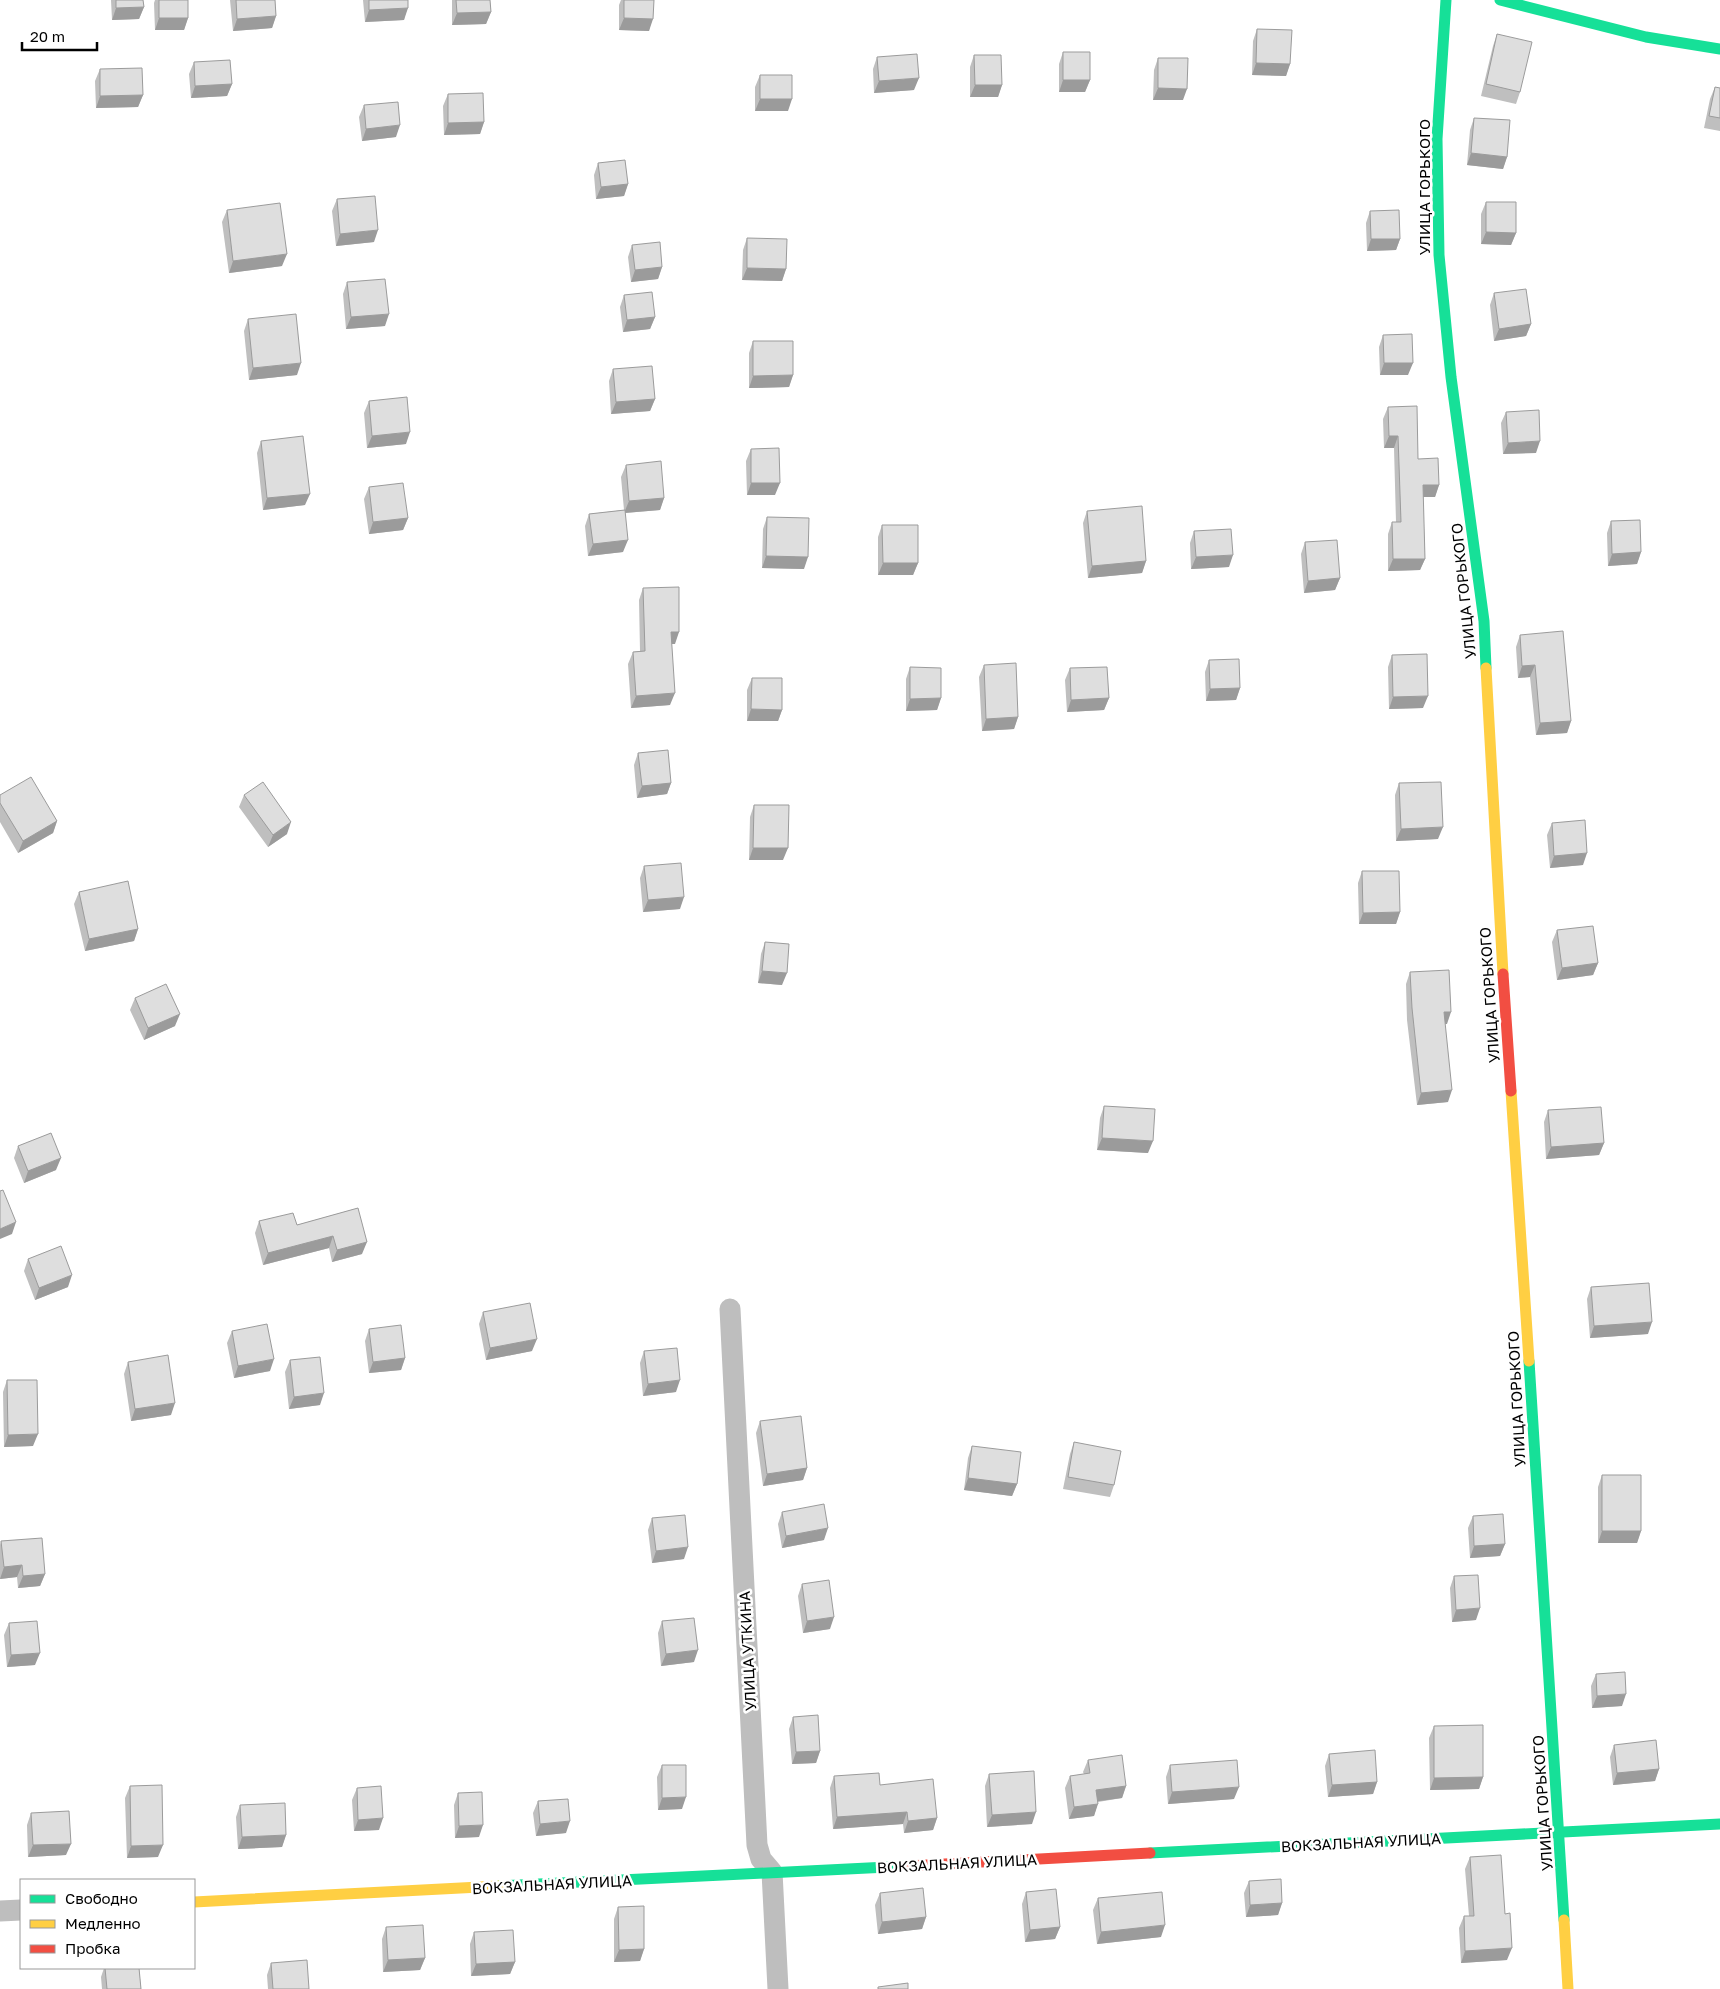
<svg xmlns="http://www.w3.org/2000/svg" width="1720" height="1989" font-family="'Golos Text',sans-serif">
<rect width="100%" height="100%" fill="#fff"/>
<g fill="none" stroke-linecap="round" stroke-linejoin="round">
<!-- street -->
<path stroke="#bebebe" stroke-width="21" d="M730,1309L757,1845L761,1859L772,1872L778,1989
M0,1911L21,1910"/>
<!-- fast -->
<path stroke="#16e098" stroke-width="11" d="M1446,0L1437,139L1439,255L1451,377L1484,621L1486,668
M1500,0L1646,37L1720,49
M1529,1361L1564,1920
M1150,1853L1720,1824
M499,1886L908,1866"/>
<!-- slow -->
<path stroke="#ffcf43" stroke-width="11" d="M1486,668L1503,974
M1511,1091L1529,1361
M194,1902L499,1886
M1564,1920L1568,1989"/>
<!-- jam -->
<path stroke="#f24e42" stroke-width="11" d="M1503,974L1511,1091
M908,1866L1150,1853"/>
</g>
<!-- wall -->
<path fill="#bfbfbf" d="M111,0H143L144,7L139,19L112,20Z
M155,0H188V18L184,30H155L154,3Z
M230,0H275L276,16L272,28L233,31Z
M363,0H408L404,20L365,22Z
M452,0H490L491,12L486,24L452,25Z
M621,0H654L649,31L619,30V5Z
M1257,29L1290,64L1286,76L1252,75L1253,41Z
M1497,34L1520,92L1516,104L1481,96L1493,46Z
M1063,52L1090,80L1085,92H1059V64Z
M974,55L1002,85L998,97H970V67Z
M877,57L914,90L874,93L873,69Z
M1158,58L1183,100H1153L1154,70Z
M194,62L232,84L227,96L191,98L189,74Z
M100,69L143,95L138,107L96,108L95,81Z
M760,75L788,111H755V87Z
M1715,87L1720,88V131L1704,128L1710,99Z
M448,94L484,122L480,134L444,135L443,106Z
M364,105L396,137L362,141L359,117Z
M1474,118L1507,157L1503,169L1467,165L1470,130Z
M598,163L628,184L624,196L596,199L594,175Z
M337,199L374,242L336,246L332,211Z
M1486,202L1516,233L1511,245L1481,244V214Z
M227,210L282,266L229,273L222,222Z
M1370,211L1400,239L1396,250L1367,251L1366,223Z
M747,238L786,269L782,281L742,280L743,250Z
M632,245L662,267L658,279L631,282L628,257Z
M347,282L385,326L346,329L343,294Z
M1494,293L1531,324L1526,336L1494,341L1490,305Z
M624,295L655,317L650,329L623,332L620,307Z
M248,319L297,375L249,380L244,331Z
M1383,335L1408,375H1380L1379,347Z
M753,341L793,375L789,387L749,388V353Z
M613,369L655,399L650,411L611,414L609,381Z
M369,401L406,444L367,448L364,413Z
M1388,407L1418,459L1439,485L1435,497H1423L1425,559L1420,570L1388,571V534L1392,522H1396L1394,448H1384L1383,419Z
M1506,412L1536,453L1503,454L1501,423Z
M261,441L305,505L263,510L257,453Z
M751,449L775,495H747L746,461Z
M626,465L664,498L660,510L625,513L623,552L588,556L585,526L589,514L624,510L621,477Z
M369,487L408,518L403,530L369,534L364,499Z
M1087,511L1146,561L1142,573L1088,578L1083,523Z
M767,517L804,569L762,568L763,529Z
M1611,521L1641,552L1637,564L1608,566L1607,533Z
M882,525L918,563L913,575H878V537Z
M1194,531L1229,567L1191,569L1190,543Z
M1305,542L1340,578L1335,590L1304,593L1301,554Z
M643,588L675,644H672L670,705L631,708L628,664L633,652L640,651L639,600Z
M1520,635L1571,721L1567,733L1536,735L1530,677L1518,678L1516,647Z
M1392,655L1423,708L1389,709L1388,667Z
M1209,660L1240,688L1236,700L1206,701L1205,672Z
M984,665L1018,717L1014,729L982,731L979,677Z
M910,667L941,698L937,710L906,711V679Z
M1070,668L1109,698L1104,710L1067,712L1065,680Z
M752,678L782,710L778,721H747V690Z
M638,753L671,783L667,794L637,798L634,765Z
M1399,783L1438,839L1396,841L1395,795Z
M0,795L57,821L53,833L18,853L0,822Z
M244,795L287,834L268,847L239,807Z
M754,805L783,860H749L750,817Z
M1552,823L1583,865L1550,868L1547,835Z
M644,866L680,909L643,912L640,878Z
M1362,871L1400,912L1396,924H1359L1358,883Z
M79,892L138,929L134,941L85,951L74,904Z
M1557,930L1598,963L1593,975L1557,980L1552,942Z
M765,942L782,985L758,983L761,954Z
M1410,972L1447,1024H1445L1448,1102L1417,1105L1407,1020L1406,984Z
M135,998L175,1026L144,1040L130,1010Z
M1104,1106L1148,1153L1097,1150L1100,1118Z
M1548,1110L1604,1143L1599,1155L1546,1159L1544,1122Z
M18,1146L56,1170L24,1183L14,1158Z
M358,1208L362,1254L332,1262L329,1248L263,1265L255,1233L259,1221L297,1225Z
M28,1259L68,1287L35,1300L24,1271Z
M1591,1287L1648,1334L1590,1338L1587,1299Z
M483,1312L532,1351L486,1360L479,1324Z
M369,1329L405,1358L401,1370L369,1373L365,1341Z
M232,1331L270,1371L234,1378L227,1343Z
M644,1351L676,1392L643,1396L640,1363Z
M290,1360L320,1405L289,1409L285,1372Z
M128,1362L171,1415L131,1421L124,1374Z
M7,1380L33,1446L4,1447L3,1392Z
M760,1421L807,1468L803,1480L763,1486L756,1433Z
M1074,1442L1114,1485L1110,1497L1063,1489L1070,1454Z
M972,1446L1017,1484L1012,1496L964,1490L968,1458Z
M1602,1475L1641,1531L1637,1543H1598V1487Z
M782,1512L824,1540L782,1548L778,1524Z
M1473,1516L1505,1544L1500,1556L1470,1558L1468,1528Z
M652,1518L684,1559L652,1563L648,1530Z
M1,1541L45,1574L40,1586L18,1588L17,1577L0,1579V1545Z
M1454,1576L1476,1620L1452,1622L1450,1588Z
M802,1584L830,1629L803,1633L798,1596Z
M662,1621L694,1662L661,1666L658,1633Z
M9,1623L35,1665L7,1667L4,1635Z
M1596,1674L1622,1706L1592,1708L1591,1686Z
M793,1717L820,1751L816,1763L792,1764L789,1729Z
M1434,1726L1483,1777L1479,1789L1430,1790L1429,1738Z
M1614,1745L1659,1769L1655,1781L1613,1785L1610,1757Z
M1329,1754L1377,1782L1373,1794L1328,1797L1325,1766Z
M1088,1760L1126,1786L1122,1798L1098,1802L1094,1816L1069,1819L1065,1788L1070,1776L1084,1774L1083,1772Z
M662,1765L682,1809L658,1810L657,1777Z
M1170,1765L1234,1799L1168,1804L1166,1777Z
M989,1774L1032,1824L987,1827L985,1786Z
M834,1776L880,1785L937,1818L933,1830L904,1833L903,1824L833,1829L830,1788Z
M130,1786L158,1857L127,1858L125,1798Z
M357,1788L379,1830L354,1831L352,1800Z
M458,1793L479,1837L455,1838L454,1805Z
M538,1801L566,1833L536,1836L533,1813Z
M240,1805L286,1835L282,1847L238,1849L236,1817Z
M31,1813L66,1855L28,1857L27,1825Z
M1470,1857L1507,1960L1461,1963L1459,1928L1464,1916H1469L1465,1869Z
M1249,1881L1282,1903L1278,1915L1246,1917L1244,1893Z
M1026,1892L1060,1927L1055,1939L1025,1942L1022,1904Z
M880,1893L926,1917L922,1929L878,1934L875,1905Z
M1098,1898L1161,1937L1097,1944L1093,1910Z
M618,1907L644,1949L640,1961L614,1962V1919Z
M386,1927L425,1958L420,1970L383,1972L382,1939Z
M474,1932L515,1962L510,1974L471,1976L470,1944Z
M271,1963L309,1989H268L267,1975Z
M104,1968H139L141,1989H102L101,1977Z"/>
<!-- shaded-wall -->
<path fill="#9b9b9b" d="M144,7L139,19L112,20L116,8Z
M408,8L404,20L365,22L369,10Z
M491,12L486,24L452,25L457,13Z
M276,16L272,28L233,31L237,19Z
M159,18H188L184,30H155Z
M624,18L653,19L649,31L619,30Z
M1256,63L1290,64L1286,76L1252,75Z
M919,78L914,90L874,93L879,81Z
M1063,80H1090L1085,92H1059Z
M232,84L227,96L191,98L195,86Z
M975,85H1002L998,97H970Z
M1158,88L1187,89L1183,100H1153Z
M143,95L138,107L96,108L100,96Z
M760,99H792L788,111H755Z
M484,122L480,134L444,135L448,123Z
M400,125L396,137L362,141L366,129Z
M1471,153L1507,157L1503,169L1467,165Z
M628,184L624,196L596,199L601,187Z
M378,230L374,242L336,246L340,234Z
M1486,232L1516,233L1511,245L1481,244Z
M1371,239H1400L1396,250L1367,251Z
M287,254L282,266L229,273L233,261Z
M662,267L658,279L631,282L635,270Z
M747,268L786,269L782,281L742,280Z
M389,314L385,326L346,329L351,317Z
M655,317L650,329L623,332L627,320Z
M1531,324L1526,336L1494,341L1499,329Z
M301,363L297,375L249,380L253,368Z
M1384,363H1413L1408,375H1380Z
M793,375L789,387L749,388L753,376Z
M655,399L650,411L611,414L616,402Z
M410,432L406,444L367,448L372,436Z
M1389,436H1398L1394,448H1384Z
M1540,441L1536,453L1503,454L1508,443Z
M751,483H780L775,495H747Z
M1423,485H1439L1435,497H1419Z
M310,494L305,505L263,510L267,498Z
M664,498L660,510L624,513L629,501Z
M408,518L403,530L369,534L373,522Z
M628,540L623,552L588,556L593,544Z
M1641,552L1637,564L1608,566L1612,554Z
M1233,555L1229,567L1191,569L1196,557Z
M766,556L808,557L804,569L762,568Z
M1393,559H1425L1420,570L1388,571Z
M1146,561L1142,573L1088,578L1092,566Z
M883,563H918L913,575H878Z
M1340,578L1335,590L1304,593L1308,581Z
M671,632H679L675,644H666Z
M1535,665L1530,677L1518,678L1522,666Z
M1240,688L1236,700L1206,701L1210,689Z
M675,693L670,705L631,708L636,696Z
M1428,696L1423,708L1389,709L1393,697Z
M941,698L937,710L906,711L910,699Z
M1109,698L1104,710L1067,712L1071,700Z
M751,709L782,710L778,721H747Z
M1018,717L1014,729L982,731L986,719Z
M1571,721L1567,733L1536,735L1540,723Z
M671,783L667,794L637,798L642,786Z
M57,821L53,833L18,853L23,841Z
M291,822L287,834L268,847L273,835Z
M1443,827L1438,839L1396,841L1401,829Z
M753,848H788L783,860H749Z
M1587,853L1583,865L1550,868L1554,856Z
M684,897L680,909L643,912L648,900Z
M1400,912L1396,924H1359L1363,913Z
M138,929L134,941L85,951L89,939Z
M1598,963L1593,975L1557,980L1562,968Z
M762,971L787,973L782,985L758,983Z
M1444,1012H1451L1447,1024H1439Z
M180,1014L175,1026L144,1040L148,1028Z
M1452,1090L1448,1102L1417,1105L1421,1093Z
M1102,1138L1153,1141L1148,1153L1097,1150Z
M1604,1143L1599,1155L1546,1159L1551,1147Z
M61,1158L56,1170L24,1183L28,1171Z
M16,1222L12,1234L0,1239V1229Z
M333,1236L329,1248L263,1265L268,1253Z
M367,1242L362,1254L332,1262L337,1250Z
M72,1275L68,1287L35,1300L39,1288Z
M1652,1322L1648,1334L1590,1338L1594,1326Z
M537,1339L532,1351L486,1360L490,1348Z
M405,1358L401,1370L369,1373L373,1362Z
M274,1359L270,1371L234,1378L238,1366Z
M680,1380L676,1392L643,1396L648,1384Z
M324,1393L320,1405L289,1409L294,1397Z
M175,1403L171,1415L131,1421L135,1409Z
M38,1434L33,1446L4,1447L8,1435Z
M807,1468L803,1480L763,1486L767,1474Z
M968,1478L1017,1484L1012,1496L964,1490Z
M828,1528L824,1540L782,1548L786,1536Z
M1602,1531H1641L1637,1543H1598Z
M1505,1544L1500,1556L1470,1558L1474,1546Z
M688,1547L684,1559L652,1563L656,1551Z
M22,1565L17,1577L0,1579L4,1567Z
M45,1574L40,1586L18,1588L23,1576Z
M1480,1608L1476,1620L1452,1622L1456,1610Z
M834,1617L830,1629L803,1633L807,1621Z
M698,1650L694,1662L661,1666L666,1654Z
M40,1653L35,1665L7,1667L11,1655Z
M1626,1694L1622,1706L1592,1708L1597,1696Z
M820,1751L816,1763L792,1764L796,1752Z
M1659,1769L1655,1781L1613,1785L1617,1773Z
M1483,1777L1479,1789L1430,1790L1434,1778Z
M1377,1782L1373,1794L1328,1797L1332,1785Z
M1126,1786L1122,1798L1092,1802L1096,1790Z
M1239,1787L1234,1799L1168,1804L1172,1792Z
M686,1797L682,1809L658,1810L662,1798Z
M1098,1804L1094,1816L1069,1819L1074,1807Z
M907,1812L903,1824L833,1829L837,1817Z
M1036,1812L1032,1824L987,1827L992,1815Z
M383,1818L379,1830L354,1831L358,1820Z
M937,1818L933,1830L904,1833L908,1821Z
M570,1821L566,1833L536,1836L540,1824Z
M483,1825L479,1837L455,1838L459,1826Z
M286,1835L282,1847L238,1849L242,1837Z
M71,1844L66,1855L28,1857L33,1845Z
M163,1845L158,1857L127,1858L131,1846Z
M1282,1903L1278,1915L1246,1917L1250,1905Z
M926,1917L922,1929L878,1934L882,1922Z
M1165,1925L1161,1937L1097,1944L1101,1932Z
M1060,1927L1055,1939L1025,1942L1030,1930Z
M1512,1948L1507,1960L1461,1963L1465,1951Z
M644,1949L640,1961L614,1962L619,1950Z
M425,1958L420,1970L383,1972L388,1960Z
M515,1962L510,1974L471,1976L476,1964Z"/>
<!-- building -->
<path fill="#dedede" stroke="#9b9b9b" d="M116,0H143L144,7L116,8Z
M159,0H188V18H159Z
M236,0H275L276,16L237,19Z
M369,0H408V8L369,10Z
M456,0H490L491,12L457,13Z
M624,0H654L653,19L624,18Z
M1257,29L1292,30L1290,64L1256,63Z
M1497,34L1532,42L1520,92L1486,84Z
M1063,52H1090V80H1063Z
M917,54L919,78L879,81L877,57Z
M974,55H1001L1002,85H975Z
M1158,58H1188L1187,89L1158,88Z
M230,60L232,84L195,86L194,62Z
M142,68L143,95L100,96V69Z
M760,75H792V99H760Z
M1715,87L1720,88V118L1709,116Z
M483,93L484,122L448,123V94Z
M398,102L400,125L366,129L364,105Z
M1474,118L1510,120L1507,157L1471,153Z
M625,160L628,184L601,187L598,163Z
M375,196L378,230L340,234L337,199Z
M1486,202H1516V233L1486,232Z
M280,203L287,254L233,261L227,210Z
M1399,210L1400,239H1371L1370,211Z
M747,238L787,239L786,269L747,268Z
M660,242L662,267L635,270L632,245Z
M385,279L389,314L351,317L347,282Z
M1526,289L1531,324L1499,329L1494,293Z
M652,292L655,317L627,320L624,295Z
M296,314L301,363L253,368L248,319Z
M1412,334L1413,363H1384L1383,335Z
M753,341H793V375L753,376Z
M652,366L655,399L616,402L613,369Z
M407,397L410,432L372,436L369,401Z
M1417,406L1418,459L1438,458L1439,485H1423L1425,559H1393L1392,522H1401L1398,436H1389L1388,407Z
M1539,410L1540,441L1508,443L1506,412Z
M303,436L310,494L267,498L261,441Z
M779,448L780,483H751V449Z
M661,461L664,498L629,501L626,465Z
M403,483L408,518L373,522L369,487Z
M1142,506L1146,561L1092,566L1087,511Z
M625,510L628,540L593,544L589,514Z
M767,517L809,518L808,557L766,556Z
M1640,520L1641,552L1612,554L1611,521Z
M882,525H918V563H883Z
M1231,529L1233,555L1196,557L1194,531Z
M1337,540L1340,578L1308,581L1305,542Z
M679,587V632H671L675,693L636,696L633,652L645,651L643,588Z
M1563,631L1571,721L1540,723L1535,665L1522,666L1520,635Z
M1427,654L1428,696L1393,697L1392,655Z
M1239,659L1240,688L1210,689L1209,660Z
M1016,663L1018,717L986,719L984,665Z
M910,667L941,668V698L910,699Z
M1107,667L1109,698L1071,700L1070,668Z
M752,678H782V710L751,709Z
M668,750L671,783L642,786L638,753Z
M31,777L57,821L23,841L0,803V795Z
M263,782L291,822L273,835L244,795Z
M1441,782L1443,827L1401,829L1399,783Z
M754,805H789L788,848H753Z
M1585,820L1587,853L1554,856L1552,823Z
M681,863L684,897L648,900L644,866Z
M1362,871H1399L1400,912L1363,913Z
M128,881L138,929L89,939L79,892Z
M1593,926L1598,963L1562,968L1557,930Z
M765,942L789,944L787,973L762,971Z
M1449,970L1451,1012H1444L1452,1090L1421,1093L1412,1008L1410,972Z
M166,984L180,1014L148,1028L135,998Z
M1104,1106L1155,1109L1153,1141L1102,1138Z
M1601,1107L1604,1143L1551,1147L1548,1110Z
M51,1133L61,1158L28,1171L18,1146Z
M3,1190L16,1222L0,1229V1191Z
M358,1208L367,1242L337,1250L333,1236L268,1253L259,1221L293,1213L297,1225Z
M61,1246L72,1275L39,1288L28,1259Z
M1649,1283L1652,1322L1594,1326L1591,1287Z
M530,1303L537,1339L490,1348L483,1312Z
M267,1324L274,1359L238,1366L232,1331Z
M401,1325L405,1358L373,1362L369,1329Z
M677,1348L680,1380L648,1384L644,1351Z
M168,1355L175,1403L135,1409L128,1362Z
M320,1357L324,1393L294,1397L290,1360Z
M7,1380H37L38,1434L8,1435Z
M801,1416L807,1468L767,1474L760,1421Z
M1074,1442L1121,1451L1114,1485L1068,1477Z
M972,1446L1021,1452L1017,1484L968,1478Z
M1602,1475H1641V1531H1602Z
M824,1504L828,1528L786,1536L782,1512Z
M1503,1514L1505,1544L1474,1546L1473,1516Z
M685,1515L688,1547L656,1551L652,1518Z
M42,1538L45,1574L23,1576L22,1565L4,1567L1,1541Z
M1478,1575L1480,1608L1456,1610L1454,1576Z
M829,1580L834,1617L807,1621L802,1584Z
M694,1618L698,1650L666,1654L662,1621Z
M37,1621L40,1653L11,1655L9,1623Z
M1625,1672L1626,1694L1597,1696L1596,1674Z
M818,1715L820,1751L796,1752L793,1717Z
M1483,1725V1777L1434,1778V1726Z
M1656,1740L1659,1769L1617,1773L1614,1745Z
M1375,1750L1377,1782L1332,1785L1329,1754Z
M1122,1755L1126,1786L1096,1790L1098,1804L1074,1807L1070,1776L1090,1773L1088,1760Z
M1237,1760L1239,1787L1172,1792L1170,1765Z
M662,1765H686V1797L662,1798Z
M1034,1771L1036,1812L992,1815L989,1774Z
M879,1773L880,1785L933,1779L937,1818L908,1821L907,1812L837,1817L834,1776Z
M162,1785L163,1845L131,1846L130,1786Z
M381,1786L383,1818L358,1820L357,1788Z
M482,1792L483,1825L459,1826L458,1793Z
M568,1799L570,1821L540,1824L538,1801Z
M285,1803L286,1835L242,1837L240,1805Z
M69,1811L71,1844L33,1845L31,1813Z
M1501,1855L1505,1914L1510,1913L1512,1948L1465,1951L1464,1916H1474L1470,1857Z
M1281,1879L1282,1903L1250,1905L1249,1881Z
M923,1888L926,1917L882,1922L880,1893Z
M1056,1889L1060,1927L1030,1930L1026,1892Z
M1162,1892L1165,1925L1101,1932L1098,1898Z
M644,1906V1949L619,1950L618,1907Z
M423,1925L425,1958L388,1960L386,1927Z
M513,1930L515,1962L476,1964L474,1932Z
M307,1960L309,1989H273L271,1963Z
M105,1968H139L141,1989H107Z
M908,1983V1989H878V1987Z"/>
<g text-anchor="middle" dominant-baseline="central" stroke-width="5" stroke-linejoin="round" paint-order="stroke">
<!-- street labels -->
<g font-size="15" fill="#000" stroke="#fff">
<text transform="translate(1424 187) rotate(-90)">УЛИЦА ГОРЬКОГО</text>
<text transform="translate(1463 591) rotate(-96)">УЛИЦА ГОРЬКОГО</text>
<text transform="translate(1489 995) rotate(-94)">УЛИЦА ГОРЬКОГО</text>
<text transform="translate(1516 1399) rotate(-93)">УЛИЦА ГОРЬКОГО</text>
<text transform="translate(747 1651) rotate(-93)">УЛИЦА УТКИНА</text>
<text transform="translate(1542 1803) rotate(-94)">УЛИЦА ГОРЬКОГО</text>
<text transform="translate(1361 1842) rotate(-3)">ВОКЗАЛЬНАЯ УЛИЦА</text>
<text transform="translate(957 1863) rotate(-3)">ВОКЗАЛЬНАЯ УЛИЦА</text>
<text transform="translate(552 1884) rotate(-3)">ВОКЗАЛЬНАЯ УЛИЦА</text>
</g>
</g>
<!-- legend -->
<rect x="20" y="1879" width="175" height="90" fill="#ffffff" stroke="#999999"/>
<rect x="30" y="1895" width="25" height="8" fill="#16e098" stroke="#999999"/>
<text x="65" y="1904" font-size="15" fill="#000000">Свободно</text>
<rect x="30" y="1920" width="25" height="8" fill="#ffcf43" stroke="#999999"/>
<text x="65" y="1929" font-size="15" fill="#000000">Медленно</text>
<rect x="30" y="1945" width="25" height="8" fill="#f24e42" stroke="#999999"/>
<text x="65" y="1954" font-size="15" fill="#000000">Пробка</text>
<!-- scale -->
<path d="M22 42v8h75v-8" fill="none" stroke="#000000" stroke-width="2.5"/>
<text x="30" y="42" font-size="15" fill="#000000" stroke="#ffffff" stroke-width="4" paint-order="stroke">20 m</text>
</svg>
